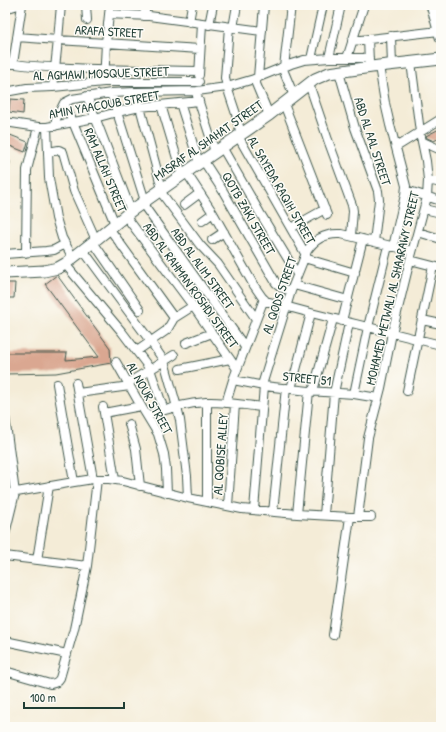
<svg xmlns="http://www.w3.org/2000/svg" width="446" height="732" font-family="'Patrick Hand',sans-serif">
<rect width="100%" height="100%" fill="#fdfcf7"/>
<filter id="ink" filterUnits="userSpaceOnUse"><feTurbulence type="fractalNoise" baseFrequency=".025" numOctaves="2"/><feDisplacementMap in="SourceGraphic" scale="8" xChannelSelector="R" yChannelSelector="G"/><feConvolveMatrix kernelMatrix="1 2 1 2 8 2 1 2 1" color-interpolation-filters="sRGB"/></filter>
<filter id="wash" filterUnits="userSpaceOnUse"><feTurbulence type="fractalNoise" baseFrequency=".012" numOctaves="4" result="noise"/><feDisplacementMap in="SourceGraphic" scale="16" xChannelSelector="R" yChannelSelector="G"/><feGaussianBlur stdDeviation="0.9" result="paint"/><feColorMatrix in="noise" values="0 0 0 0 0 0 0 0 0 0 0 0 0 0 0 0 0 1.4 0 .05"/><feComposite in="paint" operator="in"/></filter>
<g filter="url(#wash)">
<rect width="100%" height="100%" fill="#f4ecd7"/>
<g id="blocks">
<!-- building -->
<path fill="#daa791" d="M10,99L24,100L23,114L9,112Z
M441,128V137L434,141L427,138L426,136Z
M5,133L28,142L25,152L5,144Z
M5,150L10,162L8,175H5Z
M57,275L110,348L111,363L56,373L5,374V353H67L66,360L99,357L45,284Z
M5,283H15L14,298H5Z"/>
</g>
</g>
<g filter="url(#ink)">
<use href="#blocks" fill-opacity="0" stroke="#3f574c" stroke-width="1"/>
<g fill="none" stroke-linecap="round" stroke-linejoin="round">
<!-- street casing -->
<g stroke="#3f574c" stroke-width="10">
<path id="street" d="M86,5L87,20
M5,9L18,5
M109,14L149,16L262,31
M144,16L146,5
M189,22L192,5
M209,25L213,5
M229,27L225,78L227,87L236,114L241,135
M233,28L237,5
M391,36L392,65
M17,37L58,40L200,49
M368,39L369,62
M352,41L439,31
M329,58L341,5
M347,58L364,5
M311,59L323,5
M5,62C26,67 48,67 70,68C113,70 156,70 199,71
M13,64L22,5
M379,66L385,103L390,125L406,186L405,195L393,247
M282,67L294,96
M284,67L291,5
M339,72L355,128L378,191L379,200L374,242
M199,75L202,24
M258,77L264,5
M254,79L269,115
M104,82L106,43L110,5
M309,84L328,140L352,205L353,211L351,236
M53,87L58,40L61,5
M5,92L27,88L53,87L104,82H199
M136,92L162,189
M111,93L145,201
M87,96L131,211
M197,96L215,152
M64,103L73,122L115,224
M180,103L199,163
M284,104L327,215
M161,105L182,175
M5,122L38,127H47L95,118L117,112L140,107L199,101
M55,126L56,119L64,103L72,99L111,93L136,92L197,91L227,87L254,79L291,64L304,60L329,58H369
M47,127L49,178L56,218L62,238L73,258
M238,136L306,255
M423,142L441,150
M222,147L260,213L297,274
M396,147L441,119
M48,152L59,150L63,152L74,191L96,240
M203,160L223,191L276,283L282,288L291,291
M186,172L213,213L253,284L262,297L266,301L311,313L441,345
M428,180L441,183
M406,190L441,201
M160,191L200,245L218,264L256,319
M142,203L245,347
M184,205L200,193
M424,209L441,213
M125,215L193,306L237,369
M202,221L213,213
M109,228L174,318
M291,228L325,209
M418,232L441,239
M212,240L224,232
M93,242L140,310
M83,250L151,342L164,361L175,400L180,420L187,476L188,498
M26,253L27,170L38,127
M5,254L46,251L54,250L65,244
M304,258L355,273
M410,260L441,268
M65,264L122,332L147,365L151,372L164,410
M294,285L348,300
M422,320L441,324
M342,321L363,239
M186,343L212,333
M137,351L167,330L174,318L193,306
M116,362L141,406L158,434L164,454L166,469L167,493
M180,369L230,359
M233,380L264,386L309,391L354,394L378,398
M76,383L93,479
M128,383L174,355
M57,384L74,482
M262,385L291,291L307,251C315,238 326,233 341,234L412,251
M291,389L311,313
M313,391L333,319
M407,391L433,266
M78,393L130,386
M354,394L368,327L388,246
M226,403L233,380L264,299
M103,407L110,449L115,480
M104,413L141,406
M148,416C166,409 186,403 206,402C224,401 243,405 262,407
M5,417L15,493L5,534
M129,424L136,449L140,486
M5,494L74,482L93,479H109L123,481L188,498L242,509L297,514L350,517H371
M207,502V402
M228,506L235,404
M254,510L264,386
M273,512L286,388
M297,514L309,391
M324,515L334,393L349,323
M358,517L368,438L381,388L392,333L410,260L427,197L428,180L426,161L420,132L411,62
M5,556L87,566
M37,560L49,486
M333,635L350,517
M5,641L67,654
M5,671L50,684C55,683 57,683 60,678L74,629L87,566L97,479"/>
</g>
<!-- secondary casing -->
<g stroke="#3f574c" stroke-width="13">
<path id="secondary" d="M432,5L441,37
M5,273L44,271L58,268L65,264L93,242L131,211L182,175L269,115L315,79L329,73L379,66L441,59"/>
</g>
<!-- street -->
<use href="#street" stroke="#fff" stroke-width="8"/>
<!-- secondary -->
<use href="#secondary" stroke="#fff" stroke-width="11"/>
</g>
</g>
<g text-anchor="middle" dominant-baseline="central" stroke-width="3" stroke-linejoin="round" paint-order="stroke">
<!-- street labels -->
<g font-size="13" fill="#1f3d34" stroke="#fdfcf7">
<text transform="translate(109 31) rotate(3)">ARAFA STREET</text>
<text transform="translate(101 73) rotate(-2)">AL AGMAWI MOSQUE STREET</text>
<text transform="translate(104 104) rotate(-10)">AMIN YAACOUB STREET</text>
<text transform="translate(208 140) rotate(-35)">MASRAF AL SHAHAT STREET</text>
<text transform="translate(373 141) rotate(72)">ABD AL AAL STREET</text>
<text transform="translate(106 170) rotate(67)">RAM ALLAH STREET</text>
<text transform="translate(282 190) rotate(60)">AL SAYEDA RAQIH STREET</text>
<text transform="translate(249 213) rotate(60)">QOTB ZAKI STREET</text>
<text transform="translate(203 268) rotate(54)">ABD AL ALIM STREET</text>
<text transform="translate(191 285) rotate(54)">ABD AL RAHMAN ROSHDI STREET</text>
<text transform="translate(392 288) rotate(-77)">MOHAMED METWALI AL SHAARAWY STREET</text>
<text transform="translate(279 295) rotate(-71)">AL QODS STREET</text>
<text transform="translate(307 378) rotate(6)">STREET 51</text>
<text transform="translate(150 398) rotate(61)">AL NOUR STREET</text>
<text transform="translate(220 454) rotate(-86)">AL QOBISE ALLEY</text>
</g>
</g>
<!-- margin -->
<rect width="446" height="732" fill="none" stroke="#fdfcf7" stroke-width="20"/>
<!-- scale -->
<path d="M24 702v6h100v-6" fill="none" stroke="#1f3d34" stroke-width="2"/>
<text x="30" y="702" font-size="12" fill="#1f3d34" stroke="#fdfcf7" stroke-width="3" paint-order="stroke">100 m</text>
</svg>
